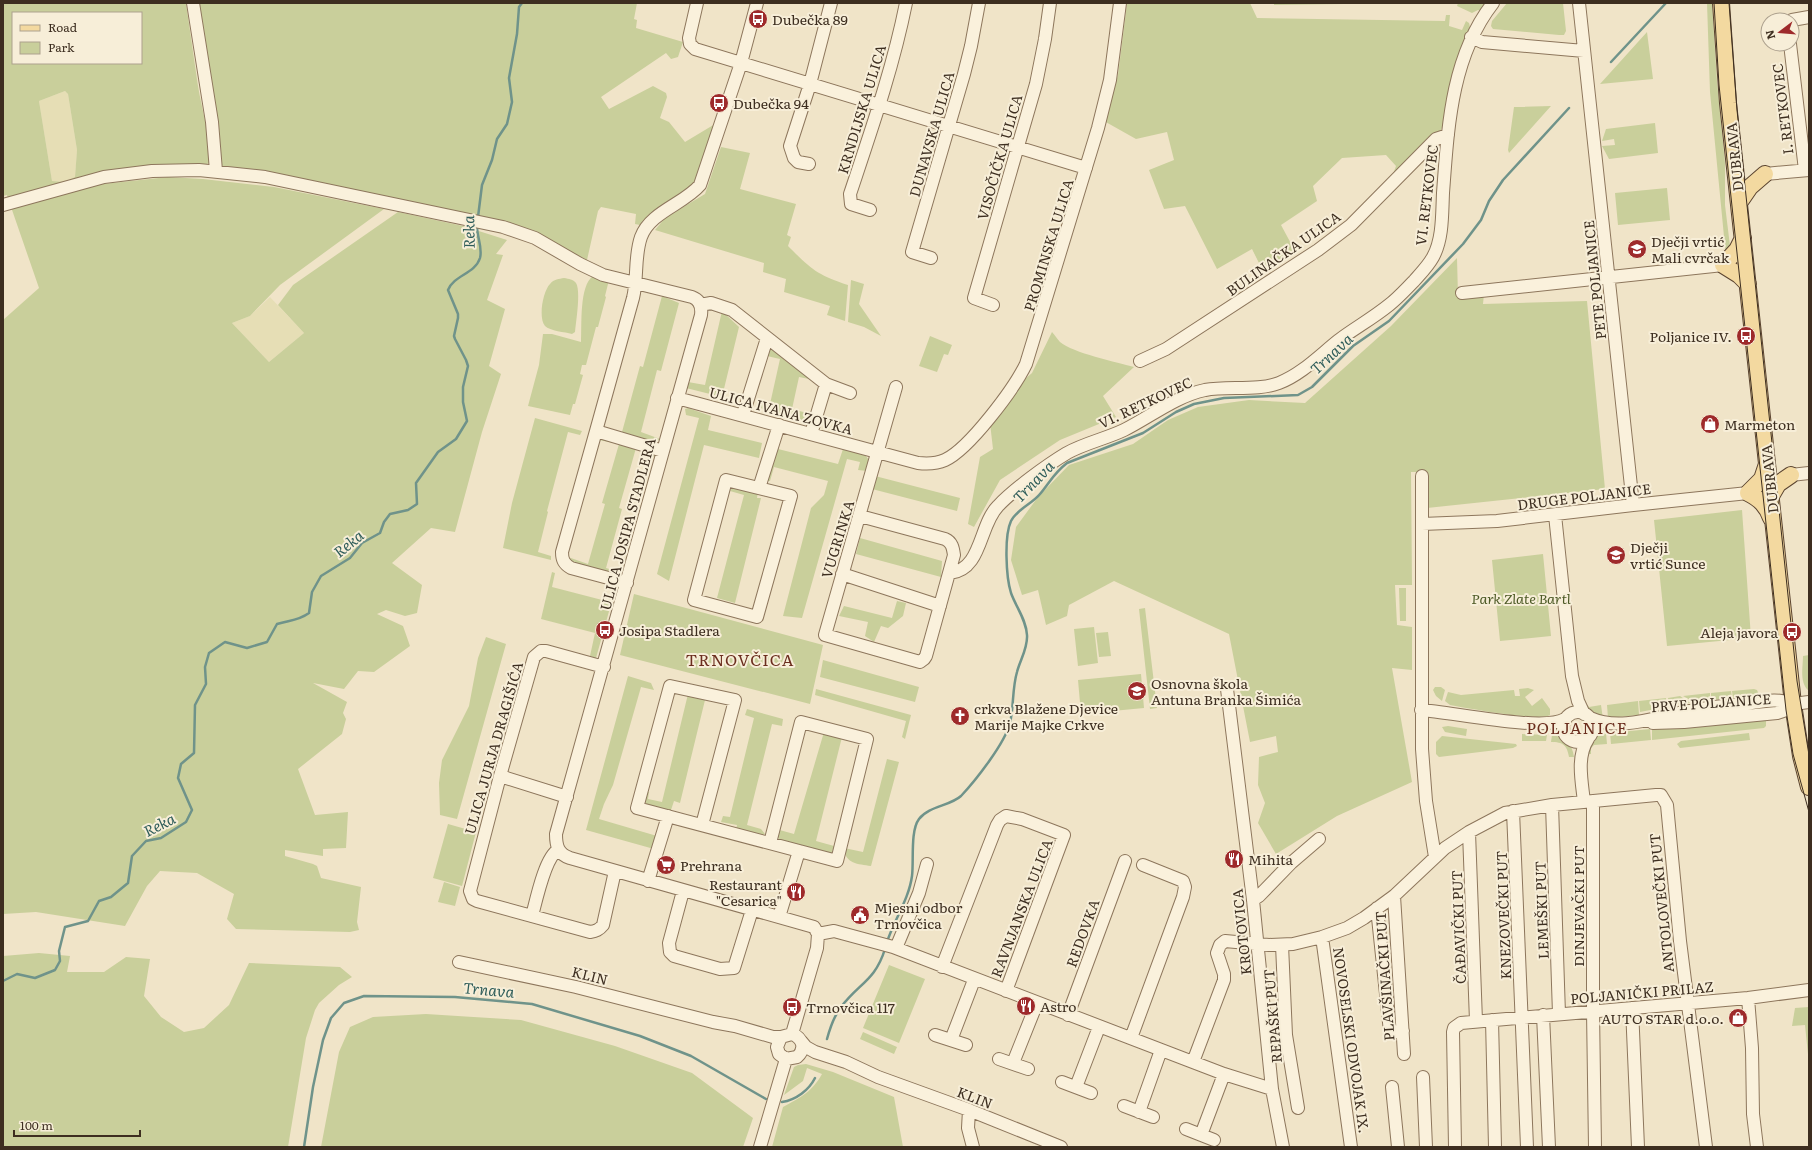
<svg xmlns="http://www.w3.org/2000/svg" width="1812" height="1150" font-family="Literata,serif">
<rect width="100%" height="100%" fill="#f0e4c8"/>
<!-- farmland -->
<path fill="#e6deb5" d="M65,91L68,94L77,150L75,178L65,182L52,181L39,101Z
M270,297L304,333L269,362L232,323L250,316Z"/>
<!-- green -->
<path fill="#c9cf9b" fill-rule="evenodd" d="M3,3H186C190,31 194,59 198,86C202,111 211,137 209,163L205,165L8,199L7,195L3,196ZM13,13H141V63H13ZM65,91L68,94L77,150L75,177L65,182L52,181L39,101Z
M197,3H637L634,19L637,20L636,28L683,42L678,57L671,59L666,53L601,97L609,109L653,86L666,93L667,97L660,118L669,122L685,142L715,124L696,182C681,200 654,206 640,225L635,224L636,214L601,207L598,211L587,260L534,233L415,202L224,167L220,164Z
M1127,3H1250L1257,18L1445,21L1446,15H1450L1449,26L1462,30L1466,21L1469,23L1470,27C1463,45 1455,62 1451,81C1448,97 1448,115 1441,130L1391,180L1396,166L1386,155L1342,158L1313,186L1317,201L1281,225L1295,251L1262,269L1252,249L1217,269L1185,206L1164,209L1149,170L1174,160L1167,132L1136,139L1104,121L1118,75Z
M1274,3H1344V4L1274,5Z
M1458,3H1486L1481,11L1478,10L1472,13L1457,6Z
M1507,3H1563L1566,31L1564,35H1559L1493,29L1491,26L1492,21Z
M1707,3H1712L1717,81L1725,163V205L1730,246L1729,253L1726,257L1710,92Z
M1647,32L1653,79L1600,84Z
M1551,106L1509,153L1508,150L1514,107Z
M1655,123L1658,153L1609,159L1602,146L1615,145L1614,139L1602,141L1606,129Z
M721,147L750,153L740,189L796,204L787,235L791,237L788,246C811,269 817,275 848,285L845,321L827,315L830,306L784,292L786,279L763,272L764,263L655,230L665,218L705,194Z
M168,177L203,179L274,187L384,209L280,285L250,316L232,323L269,362L304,333L278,305L293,285L398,212L463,226L507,240L496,254L503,255L487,300L505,309L489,366L501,374L482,432L455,532L431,528L392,563L422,585L417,613L405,616L386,610L377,614L403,626L410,646L374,672L358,671L344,689L313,683L347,702L343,713L346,719L342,734L298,769L315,815L348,812L346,848L323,849V856L285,850V856L313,864L317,866L321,878L361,887L357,922L359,930L350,932L236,929L227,919L234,894L197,873L160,871L147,886L125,926L36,912L3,914V320L39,288L11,207L103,184Z
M1667,188L1670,220L1618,225L1615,193Z
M1457,258L1458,296L1484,294L1483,304L1587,301L1605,489L1427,508L1428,472H1411L1412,585H1395L1397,625L1412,627V670L1392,668L1412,782L1337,816L1276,854L1258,823L1265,803L1258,785L1259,757L1278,752L1276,736L1250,742L1229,634L1114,581L1069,605L1067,616L1046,625L1038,590L1022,595L1011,560L1016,527L1038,497L1069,465L1133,444L1168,420L1198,407L1249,400L1305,403L1391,326Z
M593,276L609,280L605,296L606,297L598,327H596L586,365H582L580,374L583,375L575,404H573L570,415L528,406L539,365L543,334H552L581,342C582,325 579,286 593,276Z
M564,278C569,279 573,279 576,283C581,291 576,321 575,332L572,334C565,332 550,331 545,326C538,318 543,291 550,284C554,279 559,279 564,278Z
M851,280L864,284L859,304L881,336L864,327L848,322Z
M662,296L679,303L661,371L657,370L641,432L660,439L655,442L622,432L640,366L643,367Z
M722,311L739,327L722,397L686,388L688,382L705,385Z
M1052,332C1055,335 1057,339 1060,342C1073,353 1116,362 1134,367L1103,396L1116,417L1060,440L1000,480L974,527L968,524L980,457L993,449L990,423L1013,389L1032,373Z
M930,336L952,345L948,355L944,354L937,372L919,366Z
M774,348L814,380L799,377L792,409L807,413L808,422L757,407V401L770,404L780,359L767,356L769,349Z
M688,408L711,416L708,430L762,443L759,458L704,445L669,581L657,574L699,418L686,415L685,409Z
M535,418L582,431L580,435L568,432L547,511L548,512L538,552L551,556V560L503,548L512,503Z
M602,438L654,454L655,457L649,456L650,452L636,448L619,508L622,509L606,568L619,572L620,569L624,570L620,575L572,563L568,557L588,564L605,504L602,503L619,444L599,440Z
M778,449L838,464L843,449L865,455L869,460L867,471L858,470L860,462L847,459L802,618L783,616L784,612L811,508L824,495L828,481L774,467L770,481H767L771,459Z
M875,476L960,498L957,511L872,489Z
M733,487L758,492L757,498H761L735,603L717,598L744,495L730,491Z
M1742,510L1751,638L1667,646L1654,520Z
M860,538L942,561L941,577L856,554Z
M1543,554L1551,636L1500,641L1492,560Z
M552,572L555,573L552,587L606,601L607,596L613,597L596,658L590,656L595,633L541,619Z
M1399,588H1406V621H1400Z
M634,594L823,645L810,704L620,655Z
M897,601L906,603L903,616L888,628L881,626L874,642L865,636L868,622L839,616L844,606L892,618Z
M1145,608L1157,708L1150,709L1139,609Z
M1094,627L1098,663L1078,666L1074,629Z
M1108,632L1111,656L1099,657L1096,633Z
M486,637L506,644L457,819L440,815L439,783L442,760L469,706L478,658Z
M1809,655V691C1799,683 1803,667 1803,656Z
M823,660L919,687L915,702L820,677Z
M1141,674L1144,708L1081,714L1078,680Z
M628,676L651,683L654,690L641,687L613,785L604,804L599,819L657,836L654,849L586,830Z
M1435,687H1441L1445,690L1442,701L1436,696L1433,690Z
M1528,688L1534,690L1525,697L1532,706L1542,698L1550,709V715C1539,722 1467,708 1450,705L1445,701L1448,692L1461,695L1514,690L1515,696H1520L1519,689Z
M816,689L911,715L905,739L902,737L906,721L815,695Z
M1754,689L1757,690L1759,695L1733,698L1732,691Z
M1731,691L1732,698L1711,700V693Z
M1710,693V700L1694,702L1683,696Z
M688,694L705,700L680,803L674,801L670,813L646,804L644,800V792H649L648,799L662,802Z
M1680,696L1690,703L1676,704L1669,707L1668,698Z
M1666,698V707L1640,712L1639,701Z
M1583,700L1589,707L1601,705L1603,719L1591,716Z
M1638,701L1639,715L1608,718L1607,705Z
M747,709L783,719L782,726L772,724L747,825L761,829L765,834L759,836L736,830L737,825L721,822L723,816L730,817L754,718L745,715Z
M1766,720V726L1764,728L1652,740V729L1691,728Z
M1448,726L1467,729L1466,736L1445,732L1442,727Z
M1650,729L1651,740L1611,744L1610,733Z
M824,732L842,737L816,841L834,846L832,852L829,854L781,842L777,836L776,829L794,834Z
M1606,733L1607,744L1594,745L1591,748V754H1587C1590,742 1593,736 1606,733Z
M1749,733L1750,740L1680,748L1677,744L1681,741Z
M1522,734L1547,735L1546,741H1522Z
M1552,735C1565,737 1572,743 1574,757H1569C1567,745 1563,742 1551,742Z
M1442,736L1516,744L1517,746L1513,748L1439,757L1436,754V742Z
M887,759L899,762L871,866C858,864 845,864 844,848L863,852Z
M448,824L476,832L462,886L433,878Z
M444,882L460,887L455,906L438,902Z
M39,953L70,956L67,972H104L126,957L150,959L144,996L161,1017L184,1032L204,1028L229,1005L249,963L340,967L352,977L339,985L319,1003L315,1010L306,1038L288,1147H3V956Z
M889,965L925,979L899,1043L863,1028Z
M1809,1007V1064L1805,1025L1792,1026L1795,1008Z
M426,1014L521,1020L615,1046L692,1073L753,1118L743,1147H321L339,1052L350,1027L373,1017Z
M863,1032L897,1047L894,1054L860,1039Z
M806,1064L833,1072L894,1097L903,1147H772L783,1107C801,1097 812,1092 822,1074L807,1068L803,1081L784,1095L794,1067L798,1065Z"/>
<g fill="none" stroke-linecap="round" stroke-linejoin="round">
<!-- stream -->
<path stroke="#6f938a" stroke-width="2.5" d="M1611,62L1666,3
M478,217L482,185L492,160L497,139L507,124L512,102L509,78L517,34L519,7L522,3
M887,942C894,920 909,899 912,876C914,861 910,831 919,819C929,806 950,806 961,796C976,780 1005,743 1010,723C1014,706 1012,689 1017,672C1020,660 1028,648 1027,635C1026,619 1016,607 1011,593C1006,577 1004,536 1011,521C1017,509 1032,504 1040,494C1050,482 1054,473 1067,463L1143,433L1176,412L1194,404L1224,398L1298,395L1312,387L1353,346L1389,321L1463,244L1481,220L1489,201L1503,180L1569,108
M3,981L17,974L35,978L55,970L60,961L59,951L65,927L88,921L99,901L111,897L128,883L132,856L146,841L161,838L186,822L192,810L178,778L181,764L194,753L195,705L206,684L205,667L209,653L225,642L247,648L267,642L277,624C290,620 298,621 309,613L312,592L321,576L350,558L362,543L380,533L384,522L390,514L408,510L417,504L416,483L438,452L456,439L467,421L463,402V387L468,366L466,360L455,339L454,336L458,318V314L448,290C454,275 475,274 480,258C483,247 476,235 477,224
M827,1039C830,1028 834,1016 841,1007C859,983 875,981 885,949
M782,1102C796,1100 809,1090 815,1078
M304,1147L313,1087L323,1040L331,1018L344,1003L364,996L455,997L532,1004L640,1036L691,1056L766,1099"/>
<!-- minor casing -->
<g stroke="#8d765c" stroke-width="14">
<path id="minor" d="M193,3L212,122L216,171
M697,3L689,38L690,44L695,49L1086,168
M1579,3L1633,505
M1792,20L1809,17
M1471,37L1482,42L1584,51
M1790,44L1805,170
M809,164L798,162L794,158L790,146L810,84L831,3
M1765,174L1809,170
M3,205L104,177L152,171L199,170L265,177L503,227L535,238L580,264L603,275L692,297C700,300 702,307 701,315L556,834C556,846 558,854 570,858L814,927L818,934L817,948L792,1034
M870,210L851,204L850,194C871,131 893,68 906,3
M931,258L912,252L964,74L971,46L979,3
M1462,293L1723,265
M700,305L711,303L732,310L826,384L850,393
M993,305L974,298L1036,84L1045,39L1050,3
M1140,361L1166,349L1318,250L1351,225L1436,139L1448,135
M677,398L918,463C927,464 936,464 945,460C969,449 1014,389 1026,364L1098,128L1110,80L1120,3
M743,415L767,338
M596,431L562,552C562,560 564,564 571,568L627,583
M811,434L826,384
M663,451L596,431L633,298C638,278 634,257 641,237C650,212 684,204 700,185L741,63L757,3
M1791,475L1809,473
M1422,476V749L1426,801L1435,857
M726,480L791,496L757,617L694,600Z
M759,488L779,425
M1555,515L1572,676L1578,701L1584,714
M860,516L945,539C952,542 953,548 954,555L926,656L924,659L920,662L825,635L896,387
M1422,524L1497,521L1633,505L1748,493
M950,573C982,570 979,525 998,506C1014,489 1047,465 1067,453C1085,443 1105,439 1124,430C1150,417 1176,396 1205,390C1228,386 1258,391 1279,383C1302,374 1320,355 1339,340C1355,328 1373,318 1389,305C1398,298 1406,289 1414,281C1421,273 1428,266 1433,257C1443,239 1442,214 1443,193C1448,127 1451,57 1493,3
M842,574L940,606
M604,667L546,651H541L534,657L500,776L470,891L473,899L477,901L590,932C596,931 599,930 603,925L615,871
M1227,689L1253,900L1272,1089L1283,1147
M1793,704L1809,702
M1421,710C1452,712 1543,732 1565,719
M1563 727a15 15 0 1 1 30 0a15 15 0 1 1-30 0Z
M1590,718C1621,732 1658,716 1690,711C1708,707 1726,706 1745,704C1761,702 1777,697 1793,704
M1653,723L1684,722L1777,713L1786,710L1793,704
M500,776L567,797
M1593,801V1011L1595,1147
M1584,802C1582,782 1576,757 1588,739
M1552,805L1559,1014
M1513,811L1527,1147
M702,825L735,700L670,686L637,808L837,861L867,739L801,722L770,843
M1469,832L1476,1021
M648,881L668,816
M683,891L669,943L670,952L674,956L720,969L734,968L752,910
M1394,896L1404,1054
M1253,900L1259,896L1291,863L1319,839
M1377,908L1390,1032L1403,1031
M532,916C536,901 545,857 558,850
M779,917L799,851
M818,934L834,931L893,947L1224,1074L1272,1089
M1322,937L1351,1147
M1282,945L1286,1035L1298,1108
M896,948L919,893L927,864
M459,962L576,987L713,1022L735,1026L773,1037H781L792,1034C803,1038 806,1049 797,1057L786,1059L779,1054L777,1047L781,1037
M942,967L997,825L1000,820L1006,816L1022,819L1064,835L1006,991
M1748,998L1752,1048L1753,1114L1757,1147
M1632,1008L1638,1147
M1068,1015L1125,861
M1543,1015L1549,1147
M1492,1020L1495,1147
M935,1035L966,1045
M1131,1038L1183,897L1185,887L1183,881L1143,865
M951,1040L974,980
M801,1041L806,1047L815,1052L846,1062L878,1077L969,1110L1061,1147
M999,1059L1028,1069
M1193,1062L1224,980V974L1217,953L1220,945L1225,941L1269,945L1293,944L1322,937L1347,928L1364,918L1394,896L1445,848L1469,832L1505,813L1552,805L1656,795H1661L1667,805L1680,941L1706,1147
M1013,1063L1037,1003
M1423,1077L1426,1147
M1062,1082L1091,1093
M1076,1087L1099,1027
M1392,1087L1398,1147
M1124,1106L1153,1117
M969,1110L968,1128L973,1147
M1139,1112L1161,1050
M1186,1129L1214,1140
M1201,1135L1224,1074
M760,1147L786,1059
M1455,1147L1453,1032L1454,1028L1461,1023L1748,998L1809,990"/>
</g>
<!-- major casing -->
<g stroke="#5b4430" stroke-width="18">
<path id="major" d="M1721,3L1728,103L1793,704L1801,756L1809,787
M1739,203L1750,187L1765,174
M1743,238L1737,250L1723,265L1739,275L1748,284
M1767,464L1762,479L1748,493C1760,499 1767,506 1771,518
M1771,496L1778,484L1791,475"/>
</g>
<!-- minor -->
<use href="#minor" stroke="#faf1dc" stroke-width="12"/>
<!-- major -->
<use href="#major" stroke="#f3d9a0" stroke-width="16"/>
<!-- tram -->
<path stroke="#3d2e20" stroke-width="1" d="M1714,3L1719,85L1786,710L1793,754L1809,812
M1729,3L1737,110L1797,681L1809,755"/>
</g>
<!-- icons -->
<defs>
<g id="bus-disc" transform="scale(1)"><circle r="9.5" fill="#9e2a2b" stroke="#f7eed8"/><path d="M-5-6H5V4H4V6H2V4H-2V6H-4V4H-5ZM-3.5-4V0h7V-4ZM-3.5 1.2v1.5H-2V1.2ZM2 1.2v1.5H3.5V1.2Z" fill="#fff"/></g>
<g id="school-disc" transform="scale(1)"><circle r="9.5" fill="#9e2a2b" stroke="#f7eed8"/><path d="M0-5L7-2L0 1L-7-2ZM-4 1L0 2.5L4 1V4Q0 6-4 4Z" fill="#fff"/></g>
<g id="shop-disc" transform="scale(1)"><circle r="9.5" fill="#9e2a2b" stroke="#f7eed8"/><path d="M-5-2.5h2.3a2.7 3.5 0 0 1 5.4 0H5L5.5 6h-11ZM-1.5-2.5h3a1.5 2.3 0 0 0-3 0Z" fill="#fff"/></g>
<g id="church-disc" transform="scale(1)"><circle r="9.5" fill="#9e2a2b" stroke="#f7eed8"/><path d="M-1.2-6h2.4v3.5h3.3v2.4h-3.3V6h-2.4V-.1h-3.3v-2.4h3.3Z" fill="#fff"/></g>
<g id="restaurant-disc" transform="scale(1)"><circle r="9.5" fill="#9e2a2b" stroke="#f7eed8"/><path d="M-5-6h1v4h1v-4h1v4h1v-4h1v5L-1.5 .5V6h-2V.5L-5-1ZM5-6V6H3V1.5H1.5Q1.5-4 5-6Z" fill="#fff"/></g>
<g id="supermarket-disc" transform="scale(1)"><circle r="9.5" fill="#9e2a2b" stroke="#f7eed8"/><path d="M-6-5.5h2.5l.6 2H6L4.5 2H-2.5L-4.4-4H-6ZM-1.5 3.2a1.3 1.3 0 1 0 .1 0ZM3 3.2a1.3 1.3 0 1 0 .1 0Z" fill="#fff"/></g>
<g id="civic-disc" transform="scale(1)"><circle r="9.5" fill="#9e2a2b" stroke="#f7eed8"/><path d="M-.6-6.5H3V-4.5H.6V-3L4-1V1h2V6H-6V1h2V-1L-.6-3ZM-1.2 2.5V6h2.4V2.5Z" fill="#fff"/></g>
</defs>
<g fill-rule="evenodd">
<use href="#bus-disc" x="758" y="19"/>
<use href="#bus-disc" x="719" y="103"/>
<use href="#school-disc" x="1637" y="249"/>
<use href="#bus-disc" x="1746" y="336"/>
<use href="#shop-disc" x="1710" y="424"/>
<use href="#school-disc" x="1616" y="555"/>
<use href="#bus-disc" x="605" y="630"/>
<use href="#bus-disc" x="1792" y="632"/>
<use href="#school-disc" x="1137" y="691"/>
<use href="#church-disc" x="960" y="716"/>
<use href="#restaurant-disc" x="1234" y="859"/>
<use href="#supermarket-disc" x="666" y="865"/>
<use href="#restaurant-disc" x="796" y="892"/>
<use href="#civic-disc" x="860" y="915"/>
<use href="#restaurant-disc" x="1026" y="1006"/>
<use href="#bus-disc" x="792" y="1007"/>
<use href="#shop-disc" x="1738" y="1018"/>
</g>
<g text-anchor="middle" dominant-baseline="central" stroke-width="4" stroke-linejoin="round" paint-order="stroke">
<!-- poi labels -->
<g font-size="14" fill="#3d2e20" stroke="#f7eed8" text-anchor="start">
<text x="772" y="19">Dubečka 89</text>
<text x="733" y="103">Dubečka 94</text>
<text x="1651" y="241">Dječji vrtić<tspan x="1651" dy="16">Mali cvrčak</tspan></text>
<text x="1732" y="336" text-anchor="end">Poljanice IV.</text>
<text x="1724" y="424">Marmeton</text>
<text x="1630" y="547">Dječji<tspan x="1630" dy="16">vrtić Sunce</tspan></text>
<text x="619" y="630">Josipa Stadlera</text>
<text x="1778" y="632" text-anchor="end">Aleja javora</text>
<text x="1151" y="683">Osnovna škola<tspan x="1151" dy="16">Antuna Branka Šimića</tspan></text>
<text x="974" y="708">crkva Blažene Djevice<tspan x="974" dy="16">Marije Majke Crkve</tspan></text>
<text x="1248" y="859">Mihita</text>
<text x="680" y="865">Prehrana</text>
<text x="782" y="884" text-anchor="end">Restaurant<tspan x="782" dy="16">"Cesarica"</tspan></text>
<text x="874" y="907">Mjesni odbor<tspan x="874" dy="16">Trnovčica</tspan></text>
<text x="1040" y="1006">Astro</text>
<text x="806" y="1007">Trnovčica 117</text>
<text x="1724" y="1018" text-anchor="end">AUTO STAR d.o.o.</text>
</g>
<!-- street labels -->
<g font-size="14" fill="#3d2e20" stroke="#f7eed8">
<text transform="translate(861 109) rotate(-73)">KRNDIJSKA ULICA</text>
<text transform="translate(1782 109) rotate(-97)">I. RETKOVEC</text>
<text transform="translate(931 134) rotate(-74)">DUNAVSKA ULICA</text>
<text transform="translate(999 157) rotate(-74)">VISOČIČKA ULICA</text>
<text transform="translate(1734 157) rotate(-96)">DUBRAVA</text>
<text transform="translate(1426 195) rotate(-83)">VI. RETKOVEC</text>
<text transform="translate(1048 245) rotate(-73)">PROMINSKA ULICA</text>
<text transform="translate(1283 253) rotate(-35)">BULINAČKA ULICA</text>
<text transform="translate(1594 280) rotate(-96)">PETE POLJANICE</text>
<text transform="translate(1145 402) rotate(-25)">VI. RETKOVEC</text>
<text transform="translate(781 410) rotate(15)">ULICA IVANA ZOVKA</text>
<text transform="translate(1769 479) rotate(-96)">DUBRAVA</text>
<text transform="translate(1584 496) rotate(-7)">DRUGE POLJANICE</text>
<text transform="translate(627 524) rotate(-75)">ULICA JOSIPA STADLERA</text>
<text transform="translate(837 539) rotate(-73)">VUGRINKA</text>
<text transform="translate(1711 702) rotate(-4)">PRVE POLJANICE</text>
<text transform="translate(493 748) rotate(-74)">ULICA JURJA DRAGIŠIĆA</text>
<text transform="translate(1661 903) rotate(-96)">ANTOLOVEČKI PUT</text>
<text transform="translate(1578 906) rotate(-90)">DINJEVAČKI PUT</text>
<text transform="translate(1021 908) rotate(-69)">RAVNJANSKA ULICA</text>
<text transform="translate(1541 910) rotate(-92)">LEMEŠKI PUT</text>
<text transform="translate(1503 915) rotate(-92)">KNEZOVEČKI PUT</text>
<text transform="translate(1458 927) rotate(-92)">ČAĐAVIČKI PUT</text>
<text transform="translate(1241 932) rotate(-96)">KROTOVICA</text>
<text transform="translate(1082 933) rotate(-70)">REDOVKA</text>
<text transform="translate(590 975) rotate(14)">KLIN</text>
<text transform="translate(1384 976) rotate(-94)">PLAVŠINAČKI PUT</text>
<text transform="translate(1642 992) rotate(-5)">POLJANIČKI PRILAZ</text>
<text transform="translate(1272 1016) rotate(-95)">REPAŠKI PUT</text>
<text transform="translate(1352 1040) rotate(82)">NOVOSELSKI ODVOJAK IX.</text>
<text transform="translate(975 1097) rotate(21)">KLIN</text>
</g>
<!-- park labels -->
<g font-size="14" font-style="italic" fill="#4d5a26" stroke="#f7eed8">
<text x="1521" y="598">Park Zlate Bartl</text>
</g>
<!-- water labels -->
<g font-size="15" font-style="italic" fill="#2f5d5a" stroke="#f7eed8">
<text transform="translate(468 232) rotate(-91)">Reka</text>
<text transform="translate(1331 353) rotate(-43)">Trnava</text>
<text transform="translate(1033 481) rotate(-46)">Trnava</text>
<text transform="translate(348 543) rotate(-39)">Reka</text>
<text transform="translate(159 824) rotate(-27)">Reka</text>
<text transform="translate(489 989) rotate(5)">Trnava</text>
</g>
<!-- quarter labels -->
<g font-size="16" letter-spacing="1" fill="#6b2e1e" stroke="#f7eed8">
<text x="740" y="659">TRNOVČICA</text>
<text x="1577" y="727">POLJANICE</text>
</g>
</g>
<!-- border -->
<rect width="1812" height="1150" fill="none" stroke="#3d2e20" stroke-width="8"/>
<!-- legend -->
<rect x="12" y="12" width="130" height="52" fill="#f7eed8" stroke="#ada18e"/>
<rect x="20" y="25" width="20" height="6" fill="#f3d9a0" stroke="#ada18e"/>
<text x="48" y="32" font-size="12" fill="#3d2e20">Road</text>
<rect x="20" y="42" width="20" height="12" fill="#c9cf9b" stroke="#ada18e"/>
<text x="48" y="52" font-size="12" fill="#3d2e20">Park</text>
<!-- north arrow -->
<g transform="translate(1780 32) rotate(254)"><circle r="19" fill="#f7eed8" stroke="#ada18e"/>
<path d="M0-3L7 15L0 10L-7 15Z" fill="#9e2a2b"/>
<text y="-6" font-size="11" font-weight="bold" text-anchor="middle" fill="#3d2e20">N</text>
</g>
<!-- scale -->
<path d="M14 1130v6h126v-6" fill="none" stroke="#3d2e20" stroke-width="2"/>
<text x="20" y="1130" font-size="12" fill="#3d2e20" stroke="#f7eed8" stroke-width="3" paint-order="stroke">100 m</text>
</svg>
